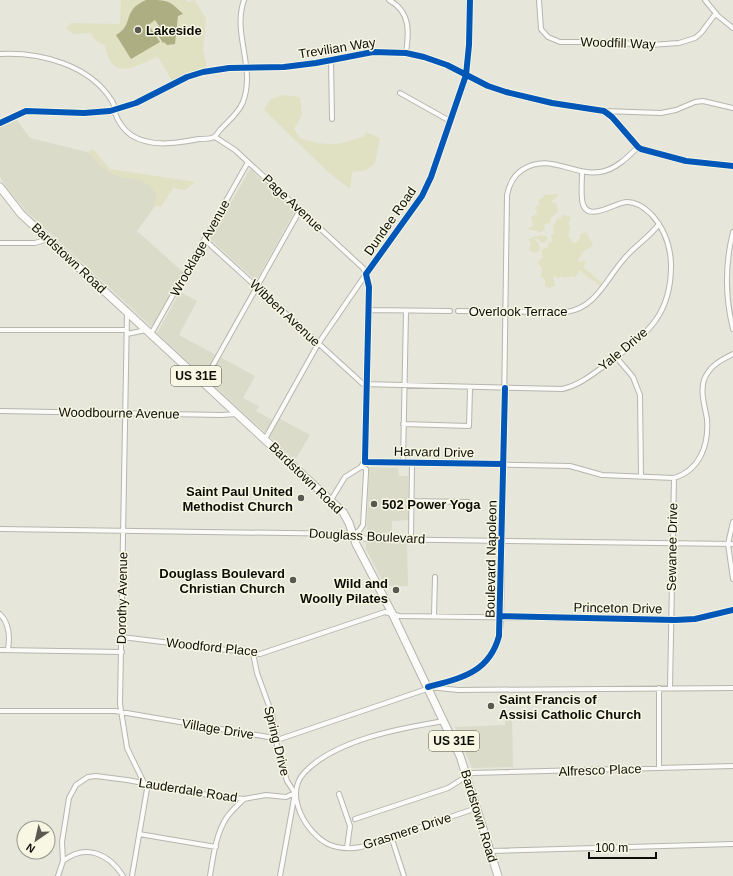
<svg xmlns="http://www.w3.org/2000/svg" width="733" height="876" font-family="Helvetica,sans-serif">
<rect width="100%" height="100%" fill="#e6e6db"/>
<!-- built -->
<path fill="#dbdbc9" d="M16,119L30,138L87,152L113,174L139,179L149,184L157,195L155,206L137,231L183,272L152,327L25,210L6,187L0,177V127Z
M250,169L295,211L256,281L210,239Z
M180,292L197,301L179,335L255,376L243,398L259,406L256,411L272,420L275,416L310,435L295,460L157,333Z
M369,467L398,468L399,476H408L409,520L392,521L391,543H407L408,586H385L366,549Z
M505,714H512L513,767L472,768L455,727L505,725Z"/>
<!-- green -->
<path fill="#e0e0c3" d="M121,0H187V2L194,0L206,18L203,50L207,68L173,82L158,57C132,67 113,82 105,46L96,41L90,33L74,34L66,28L71,23L120,24Z
M283,95L300,97L302,115L294,129L300,138C327,147 338,146 364,136L366,132L380,138L375,163L367,170L352,172L350,189L327,171L264,110L270,100Z
M93,149L110,169L195,182L185,190L173,188L161,207L155,206L157,195C141,172 134,184 113,174C104,170 95,159 87,152Z
M558,194V196L551,202L556,203L558,211L551,218L550,223L544,224L545,230L540,232L527,229L533,226L531,217L537,214L535,207L540,204L538,200L543,198L544,195Z
M562,215L571,217L568,224L570,226L568,236L571,241L574,243L579,240L581,234L586,232L593,244L591,247L585,250L578,260L580,263L582,260L586,262L583,267L602,283L600,286L579,270L575,278L572,276L564,278L562,276L558,278L553,275L555,286L549,288L545,286V279L541,277L542,268L537,262L543,257L541,251L543,249L547,248L549,241L553,243L551,235L554,233L553,227L557,219L561,218Z
M540,235L546,236L548,238L545,243L540,242L538,239H534L539,244L540,250L535,253L529,250L531,243L528,239Z"/>
<!-- water -->
<path fill="#aeae83" d="M146,0C168,0 169,0 183,14L178,16L175,44L167,45L164,42L163,43L154,29L159,26L155,20L147,26L150,27L160,42L131,59L116,35C135,24 121,11 146,0Z"/>
<g fill="none" stroke-linecap="round" stroke-linejoin="round">
<!-- minor casing -->
<g stroke="#b6b6ae" stroke-width="6">
<path id="minor" d="M389,0C411,12 409,32 406,53
M539,0L541,29L548,37L560,42H601L650,45L679,43L695,38L701,33L716,13
M705,0L718,16L733,28
M0,54C41,52 90,65 112,101C115,105 114,109 115,113C118,121 124,130 131,135C151,148 178,143 199,139C204,139 211,139 214,137C217,135 218,132 220,130C229,120 238,114 243,102C256,67 232,34 244,0
M331,60L332,119
M400,93L450,121
M604,111L661,113L676,110L695,102L703,101L733,108
M0,123L26,111L84,113L110,111L136,103L187,77L203,72L229,68L284,67L316,63L373,52L406,53L424,57L447,65L488,86L506,92L552,103L604,111L612,117L638,147L641,149L686,161L733,166
M215,137L235,150L363,268L366,274L318,344L265,439
M733,232C725,264 725,297 733,329
M205,240L363,384L562,389C581,385 595,372 611,361C649,332 672,314 671,263C670,244 664,228 651,214C645,208 636,202 627,202C615,202 584,226 582,199C581,190 582,181 582,172
M0,243H35L48,239
M368,310L450,311
M458,311L566,312C596,308 606,279 624,259C634,246 649,238 659,224
M127,313L120,704L127,748L147,789L132,876
M0,330H127
M127,334L146,330
M151,334L248,162
M616,357L633,377L640,395L641,476
M203,383L300,210
M0,411L222,415L237,414
M403,424L469,426L470,388
M365,462L570,466L602,475L674,478C700,470 709,445 707,419C705,407 700,392 704,380C709,366 721,360 733,354
M403,462L406,312
M331,500L345,477L361,467L365,460L369,287L366,274L422,196L431,177L466,75L469,45L470,0
M412,501L468,502
M733,522L728,544L733,579
M0,529L352,534L366,539L733,544
M353,534L359,531L363,525L366,473V469L362,466
M411,539L412,462
M0,614C10,624 10,637 8,649
M434,615L435,577
M122,637L260,654L385,612L399,616L675,620L695,619L733,610
M0,650L122,652
M253,653L257,673L272,714L277,746L287,781L295,793L280,876
M429,687L458,690L733,688
M659,688V768
M670,688L674,478
M0,711H115L280,739L471,674L484,664L494,651L499,636L501,622L507,195C509,185 513,176 522,170C549,152 572,176 600,172C615,170 628,157 638,147
M444,721C401,728 334,740 304,773C284,795 306,833 328,844C339,849 350,849 361,847L477,808
M339,794L350,826L347,848
M355,819L448,788L472,773L733,766
M139,834L216,847
M391,836L404,876
M490,851L733,844
M63,861C86,843 109,854 123,876
M58,876L63,861L62,842L69,798L76,785L88,777L96,776L127,780L208,795L244,799L266,795L286,797L295,793
M210,876C213,857 216,833 227,817C232,810 239,804 244,799"/>
</g>
<!-- primary casing -->
<g stroke="#b6b6ae" stroke-width="9">
<path id="primary" d="M0,187L21,214L343,512L349,523L356,544L392,613L460,756L498,876"/>
</g>
<!-- minor -->
<use href="#minor" stroke="#fbfbfa" stroke-width="4"/>
<!-- primary -->
<use href="#primary" stroke="#fbfbfa" stroke-width="7"/>
<!-- cycleway casing -->
<g stroke="#f7f7e4" stroke-width="8">
<path id="cycleway" d="M0,123L26,111L84,113L110,111L136,103L187,77L203,72L229,68L284,67L316,63L373,52L406,53L424,57L447,65L488,86L506,92L552,103L604,111L612,117L638,147L641,149L686,161L733,166
M365,460L369,287L366,274L422,196L431,177L466,75L469,45L470,0
M365,462L503,464
M501,616L675,620L695,619L733,610
M428,687C461,678 489,673 499,636L505,388"/>
</g>
<!-- cycleway -->
<use href="#cycleway" stroke="#0057b8" stroke-width="6"/>
</g>
<!-- markers -->
<g fill="#595951" stroke="#f7f7e4" stroke-width="1.5">
<circle cx="138" cy="30" r="4"/>
<circle cx="301" cy="498" r="4"/>
<circle cx="374" cy="504" r="4"/>
<circle cx="293" cy="580" r="4"/>
<circle cx="396" cy="590" r="4"/>
<circle cx="491" cy="706" r="4"/>
</g>
<g text-anchor="middle" dominant-baseline="central" stroke-width="3" stroke-linejoin="round" paint-order="stroke">
<!-- shield labels -->
<g fill="#f7f7e4" stroke="#535349" stroke-width="1">
<rect x="171" y="366" width="50" height="20" rx="3"/>
<rect x="429" y="731" width="50" height="20" rx="3"/>
</g>
<g font-size="12" font-weight="bold" fill="#0d0d07">
<text x="196" y="376">US 31E</text>
<text x="454" y="741">US 31E</text>
</g>
<!-- poi labels -->
<g font-size="13" font-weight="bold" fill="#0d0d07" stroke="#f7f7e4" text-anchor="start">
<text x="146" y="30">Lakeside</text>
<text x="293" y="491" text-anchor="end">Saint Paul United<tspan x="293" dy="15">Methodist Church</tspan></text>
<text x="382" y="504">502 Power Yoga</text>
<text x="285" y="573" text-anchor="end">Douglass Boulevard<tspan x="285" dy="15">Christian Church</tspan></text>
<text x="388" y="583" text-anchor="end">Wild and<tspan x="388" dy="15">Woolly Pilates</tspan></text>
<text x="499" y="699">Saint Francis of<tspan x="499" dy="15">Assisi Catholic Church</tspan></text>
</g>
<!-- street labels -->
<g font-size="13" fill="#0d0d07" stroke="#f7f7e4">
<text transform="translate(618 43) rotate(2)">Woodfill Way</text>
<text transform="translate(337 48) rotate(-9)">Trevilian Way</text>
<text transform="translate(293 203) rotate(43)">Page Avenue</text>
<text transform="translate(390 221) rotate(-55)">Dundee Road</text>
<text transform="translate(200 248) rotate(-61)">Wrocklage Avenue</text>
<text transform="translate(69 258) rotate(43)">Bardstown Road</text>
<text x="518" y="311">Overlook Terrace</text>
<text transform="translate(285 313) rotate(43)">Wibben Avenue</text>
<text transform="translate(623 349) rotate(-40)">Yale Drive</text>
<text transform="translate(119 413) rotate(1)">Woodbourne Avenue</text>
<text transform="translate(434 452) rotate(1)">Harvard Drive</text>
<text transform="translate(306 478) rotate(44)">Bardstown Road</text>
<text transform="translate(367 536) rotate(3)">Douglass Boulevard</text>
<text transform="translate(672 547) rotate(-89)">Sewanee Drive</text>
<text transform="translate(491 559) rotate(-89)">Boulevard Napoleon</text>
<text transform="translate(122 598) rotate(-89)">Dorothy Avenue</text>
<text transform="translate(618 608) rotate(1)">Princeton Drive</text>
<text transform="translate(212 647) rotate(6)">Woodford Place</text>
<text transform="translate(218 729) rotate(9)">Village Drive</text>
<text transform="translate(277 741) rotate(76)">Spring Drive</text>
<text transform="translate(600 770) rotate(-2)">Alfresco Place</text>
<text transform="translate(188 790) rotate(9)">Lauderdale Road</text>
<text transform="translate(479 816) rotate(73)">Bardstown Road</text>
<text transform="translate(407 831) rotate(-18)">Grasmere Drive</text>
</g>
</g>
<!-- north arrow -->
<g transform="translate(36 840) rotate(214)"><circle r="19" fill="#f7f7e4" stroke="#99998c"/>
<path d="M0-3L7 15L0 10L-7 15Z" fill="#595951"/>
<text y="-6" font-size="11" font-weight="bold" text-anchor="middle" fill="#0d0d07">N</text>
</g>
<!-- scale -->
<path d="M589 852v6h67v-6" fill="none" stroke="#0d0d07" stroke-width="2"/>
<text x="595" y="852" font-size="12" fill="#0d0d07" stroke="#f7f7e4" stroke-width="3" paint-order="stroke">100 m</text>
</svg>
